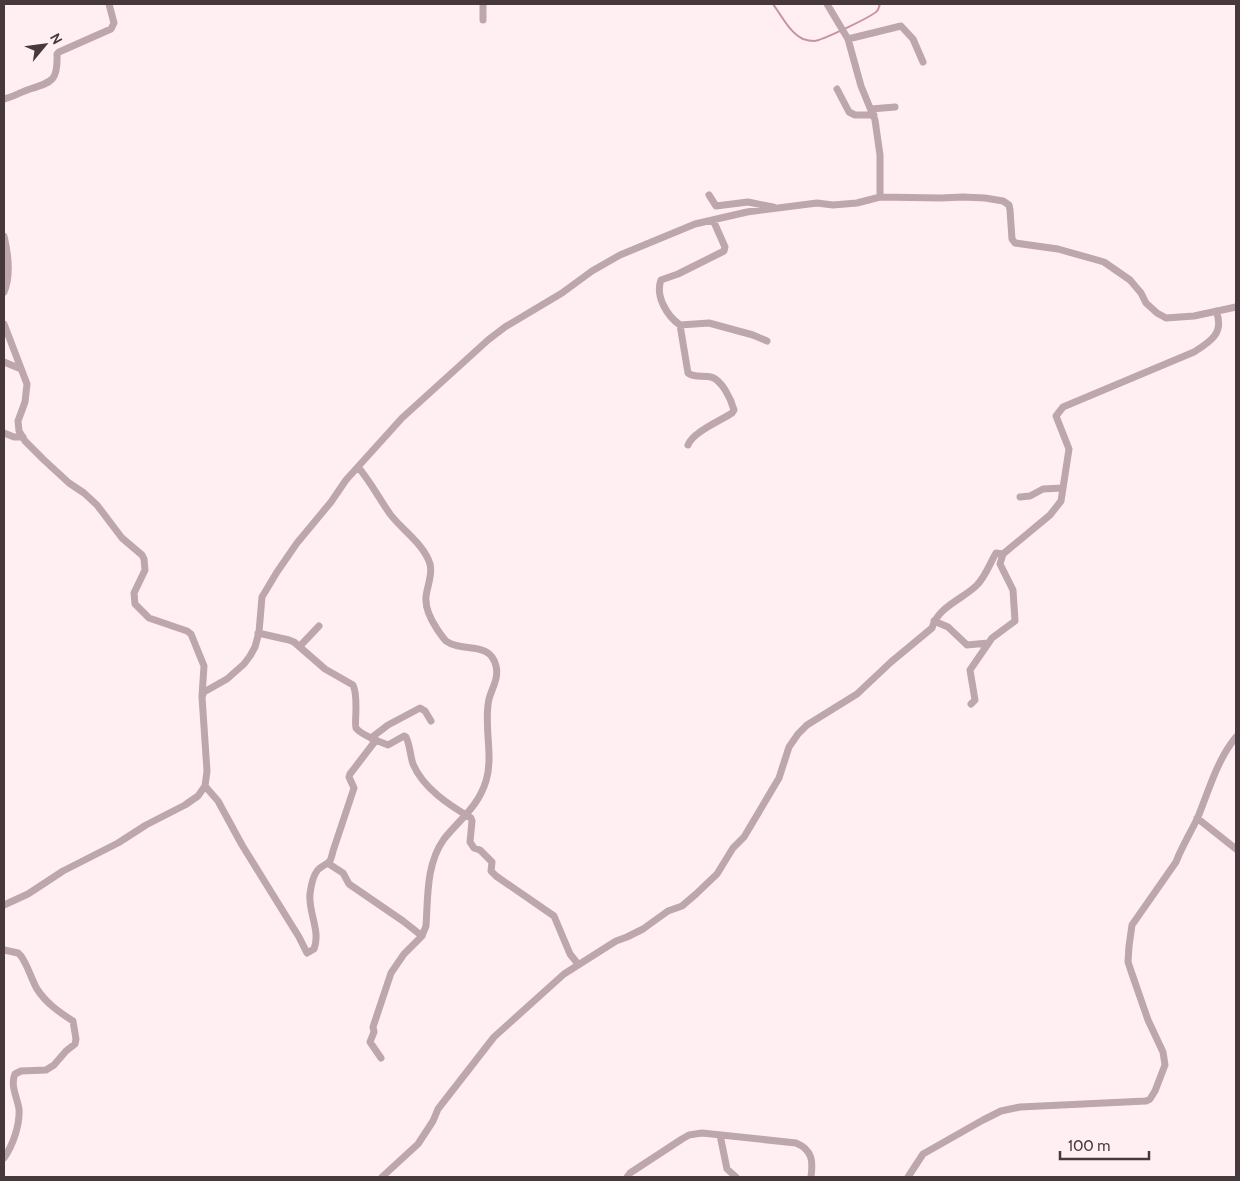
<svg xmlns="http://www.w3.org/2000/svg" width="1240" height="1181" font-family="Cabin,sans-serif">
<rect width="100%" height="100%" fill="#ffeff3"/>
<g fill="none" stroke-linecap="round" stroke-linejoin="round">
<!-- stream -->
<path stroke="#c693a1" stroke-width="2" d="M773,4C781,15 790,33 803,39C806,40 812,41 814,41C821,41 873,16 877,11C879,9 879,6 880,4"/>
<!-- minor -->
<path stroke="#bea6ad" stroke-width="7" d="M483,4V20
M827,4L848,39L861,86L875,120L880,155V197
M848,39L901,26L913,39L923,62
M837,89L849,112L855,115H874
M4,99C13,97 21,92 30,89C53,82 58,80 57,54L59,52L111,29L114,23L109,4
M871,109L895,107
M709,195L716,206L748,202L773,207
M713,220L725,247L724,251L678,274L661,280C655,296 667,316 680,325L709,323L753,335L767,341
M4,236C8,253 11,276 4,292
M4,324L27,384L25,402L18,421L19,431L25,441L44,460L69,483L84,493L97,505L122,538L142,555L144,559L145,570L134,593L135,604L149,618L187,631L191,634L204,666L202,696
M680,325L688,373C694,378 703,375 711,377C722,380 731,399 734,410L732,413C720,421 693,432 688,445
M4,362L21,369
M4,433L14,437H23
M358,467C370,481 379,498 390,514C402,530 424,544 430,564C433,575 427,586 426,597C425,608 431,620 437,629C439,632 443,638 446,641C462,653 490,640 496,666C499,678 492,688 489,699C483,725 494,755 486,781C478,807 460,819 444,839C426,864 428,897 426,926L422,936
M1020,497L1030,496L1043,489L1063,488
M934,621L948,627L967,645L988,643
M258,633L289,640L294,642L325,669L353,685C359,697 354,725 356,728C361,735 380,742 388,745L404,736L406,737C410,745 410,755 413,764C423,788 449,805 471,818L472,821L470,842L474,848L480,850L492,862L491,871L496,876L554,916L570,954L578,964
M300,646L319,626
M971,704L975,700L970,670L992,638L1015,621L1013,590L1000,564L1003,554L1050,515L1061,501L1069,449L1056,416L1063,407L1194,352C1210,342 1225,333 1216,311
M371,738L388,725L420,708L425,711L431,721
M205,786L218,801L242,845L299,937L307,953L314,949C321,931 308,912 310,894C311,886 313,873 320,868C330,861 330,864 333,851L354,788L349,777L350,774L376,740
M1197,818L1236,849
M329,864L343,873L349,884L403,921L422,936L404,954L391,973L373,1027L374,1032L370,1042L381,1058
M4,905L28,894L63,871L118,843L146,825L185,805L198,796L205,786L207,771L202,697L204,692L227,679L244,664L250,656L255,647L259,632L262,597L277,572L297,543L331,502L346,480L402,418L488,340L505,327L562,293L592,271L620,255L695,224L747,212L817,203L833,205L857,203L880,197L941,198L963,197L985,198L1003,201L1009,205L1010,210L1012,239L1015,243L1058,249L1104,262L1130,280L1141,293L1146,303L1157,313L1166,318L1194,316L1236,307
M4,950L18,953L21,956C28,966 31,978 37,989C46,1003 59,1012 73,1021L76,1039L75,1044L66,1051L54,1065L46,1070L21,1071L15,1074C10,1085 17,1097 19,1109C20,1125 13,1145 4,1158
M720,1135L727,1169L736,1177
M382,1177L418,1144L433,1121L438,1109L494,1037L564,974L616,941L627,937L643,929L668,911L682,906L696,894L717,874L733,848L744,837L779,778L789,747L798,734L807,725L857,694L891,662L932,628C938,607 961,600 976,586C985,578 990,563 996,553L1003,554
M627,1177L630,1173L682,1139L689,1135L702,1133L796,1143C813,1150 813,1162 811,1177
M908,1177L923,1154L983,1120L1001,1111L1020,1107L1146,1101L1150,1099L1155,1091L1165,1065L1163,1052L1148,1020L1131,971L1128,962L1129,946L1132,925L1176,862C1182,846 1191,832 1198,817C1209,790 1217,760 1236,737"/>
</g>
<!-- border -->
<rect width="1240" height="1181" fill="none" stroke="#47383c" stroke-width="10"/>
<!-- north arrow -->
<g transform="translate(45 45) rotate(61)" stroke="#ffeff3" stroke-width="4" paint-order="stroke">
<path d="M0-4L9 19L0 12L-9 19Z" fill="#47383c"/>
<text y="-8" font-size="14" font-weight="bold" text-anchor="middle" fill="#47383c">N</text>
</g>
<!-- scale -->
<path d="M1060 1151v8h89v-8" fill="none" stroke="#47383c" stroke-width="2.5"/>
<text x="1068" y="1151" font-size="15" fill="#47383c" stroke="#ffeff3" stroke-width="4" paint-order="stroke">100 m</text>
</svg>
